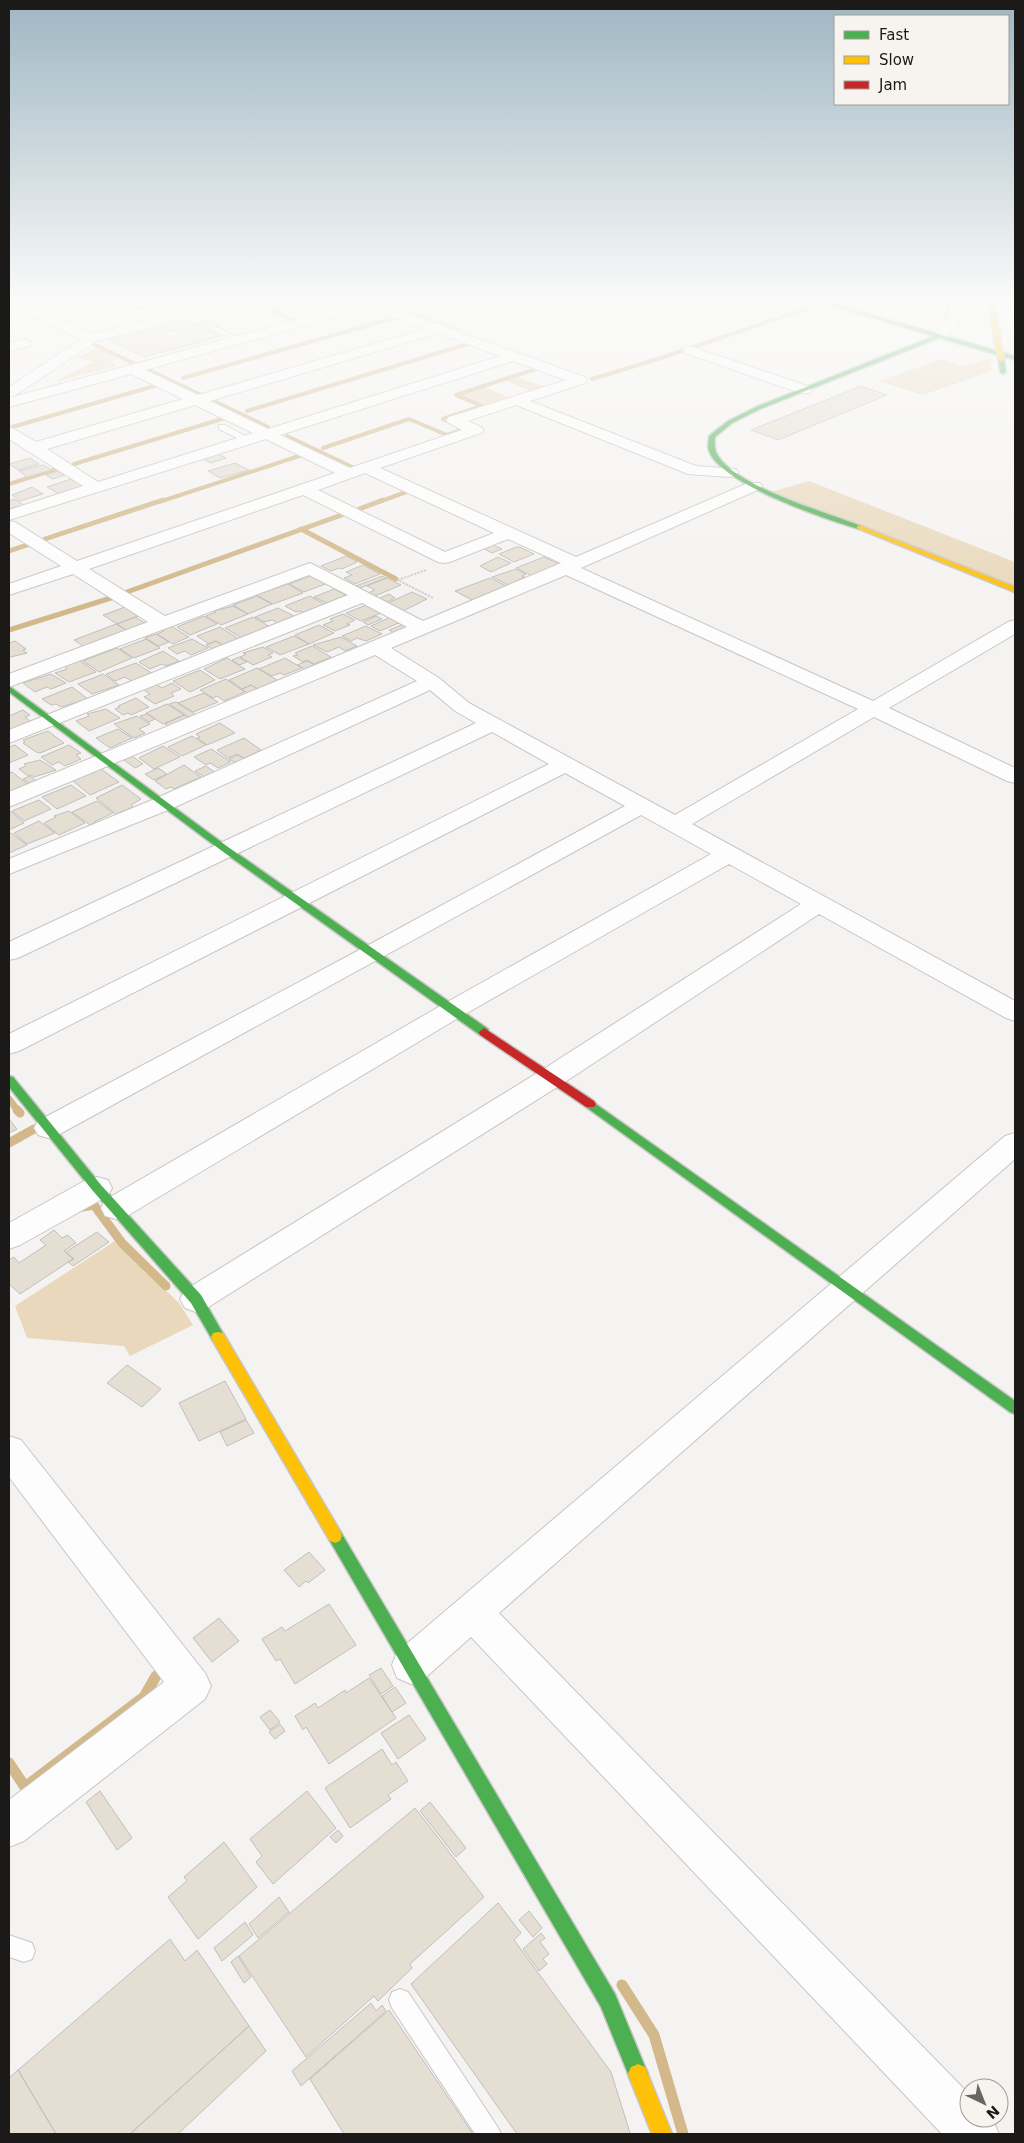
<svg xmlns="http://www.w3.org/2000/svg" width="1024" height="2143" font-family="'DejaVu Sans',sans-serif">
<rect width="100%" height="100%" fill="#f5f3f1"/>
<!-- green -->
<path fill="#e9d8bb" d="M96,348L120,359L110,362L117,366L59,381H55L94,362L76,358Z
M991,358L992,371L923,395L879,381L942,359L963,366Z
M517,377L545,387L532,391L505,381Z
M484,387L510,398L486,406L459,395Z
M809,481L1015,562V589L853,524L768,493Z
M115,1241L179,1303L193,1325L130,1356L124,1346L27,1338L15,1306Z"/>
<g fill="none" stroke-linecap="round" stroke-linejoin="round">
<!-- stream-far4 -->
<path stroke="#d2b88a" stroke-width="4" d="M138,308L178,298
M946,319L950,309L949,298
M296,321L270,311L318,298
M91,343L135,364
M149,370L199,394
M183,378L394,318
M592,379L664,357L820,304L797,298
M214,401L268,427
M247,411L468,344
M12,427L158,385
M287,436L352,467
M323,448L409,419L447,435L462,430L463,428L443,419L482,406L456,395L539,368
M74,464L225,418
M9,484L57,469
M159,502L302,455
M379,502L406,492"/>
<!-- stream-far3 -->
<path stroke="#d2b88a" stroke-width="5" d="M359,509L383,500
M301,529L396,579
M45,539L163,500
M9,551L30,544
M127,592L347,513
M9,630L111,598"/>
<!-- stream-far2 -->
<path stroke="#d2b88a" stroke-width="7" d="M9,1099L18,1111"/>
<!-- stream-far1 -->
<path stroke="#d2b88a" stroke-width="9" d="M17,1110L20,1113
M9,1143L34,1129
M82,1207L94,1205L122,1243L166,1286"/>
<!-- stream -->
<path stroke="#d2b88a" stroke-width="11" d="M9,1763L25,1787L144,1697L156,1676
M622,1985L654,2035L683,2134"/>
</g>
<!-- building -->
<path fill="#e5ded3" stroke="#c0bfbd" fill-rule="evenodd" d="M34,298H65L45,303Z
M134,298H164L168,299L147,304Z
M448,298H480L456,305L441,300Z
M411,311L434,319L428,321L405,313Z
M180,318L222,336L145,357L104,338ZM172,330L182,335L173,337L163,332Z
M207,320L221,326L210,329L196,323Z
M440,321L460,328L453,330L433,323Z
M861,386L887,395L778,440L751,430Z
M218,454L226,458L211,463L203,459Z
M30,458L39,464L18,470L9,464Z
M235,463L249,470L220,478L208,471Z
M43,465L52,470L27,477L19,471Z
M58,471L65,475L53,479L46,475Z
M71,479L83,486L59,494L47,487Z
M32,487L43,494L20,501L12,495Z
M14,499L24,505L9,509V501Z
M493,545L502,549L492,553L484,549Z
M516,547H520L534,554L514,562L499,554Z
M346,556L357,562L342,569L339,568L331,571L321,566Z
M498,557L511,563L491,572L480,566Z
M544,557L559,564L534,577L516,568Z
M363,565L380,574L355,584L344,578L352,575L346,572Z
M516,569L526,574L522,576L525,577L516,581L520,583L511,586L492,577Z
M313,575L328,583L304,592L289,584Z
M382,576L386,578L360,588L356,586Z
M387,578L401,585L375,596L368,593L375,590L367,586Z
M490,578L509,587L474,601L455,591Z
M288,584L303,593L273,604L256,595Z
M334,589L346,595L327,603L314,597Z
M412,592L427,599L403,611L388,603Z
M389,594L395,598L387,602L378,599Z
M257,596L272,604L248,614L233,605Z
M310,596L326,605L305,613L300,611L296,612L285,606Z
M369,604L384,612L361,621L346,613Z
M233,606L248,614L221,625L206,616L216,612L214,611Z
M125,607L138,616L117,624L103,615Z
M278,608L294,616L289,618L291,620L280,624L272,620L264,622L255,617Z
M343,614L355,620L347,624L350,625L335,631L323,625L333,621L330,619Z
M204,616L217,624L190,635L177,627Z
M376,616L382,619L368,625L363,622Z
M135,617L145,623L126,630L117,624Z
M253,617L272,628L244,639L225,628Z
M391,617L401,622L380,631L371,626Z
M116,624L126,630L83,646L74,640Z
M168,624L189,637L173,644L157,634L164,631L159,628Z
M404,624L410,627L395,633L389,630Z
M319,625L334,633L309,644L295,635Z
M366,626L382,634L366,641L357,638L351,641L342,636Z
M220,627L239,639L223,645L216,641L209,644L197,636Z
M156,634L169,642L159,646L145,638Z
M294,636L309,644L280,655L266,647Z
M341,637L357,646L345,651L339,647L327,652L313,645Z
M146,639L160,648L134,658L120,649Z
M192,639L208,648L191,655L185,651L177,654L168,648Z
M15,641L26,649L23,650L27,653L11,657L9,656V643Z
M216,641L224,646L214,650L206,645Z
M312,646L331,657L314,664L307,660L303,662L293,656L298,655L295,653Z
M263,647L273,653L268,655L272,657L253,665L240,657L246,654L243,653Z
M117,648L132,658L99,672L83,661Z
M163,651L179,661L166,666L162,664L150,669L139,662Z
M239,657L247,662L239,665L232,660Z
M227,658L245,669L220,679L204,669Z
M285,658L302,668L284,675L280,673L272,676L259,669Z
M79,660L96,672L69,682L55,673L67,669L64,666Z
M307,661L317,666L307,670L297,665Z
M136,663L153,674L133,682L125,677L115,681L106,674Z
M257,668L277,680L258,689L251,685L242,689L229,680Z
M200,670L215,680L190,692L173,681Z
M51,674L66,683L51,689L47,687L35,692L23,683Z
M103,674L119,685L92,694L78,684Z
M226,679L245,692L224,701L217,696L213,698L200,690Z
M154,683L162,688L172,683L181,689L171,693L174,696L155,704L144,697L150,694L141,688Z
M251,685L259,690L249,694L242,689Z
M72,687L88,699L61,707L56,704L51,705L42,699Z
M204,693L218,702L193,712L178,703Z
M136,698L149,707L131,715L128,713L123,715L115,709L120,707L118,706Z
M176,702L198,716L192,719L169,704Z
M167,704L184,715L163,724L146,713Z
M106,709L120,718L89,731L76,721L89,716L87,714Z
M23,710L30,715L25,717L31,722L9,731V716Z
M147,714L155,719L149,722L140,716Z
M184,715L191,720L171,728L165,724Z
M137,716L150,724L139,729L145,733L134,738L114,724Z
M220,723L235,733L207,745L197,738L200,737L196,734Z
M118,729L132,738L110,748L96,738Z
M48,731L64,743L40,753L36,752L23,743L25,742L23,740Z
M192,736L206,745L182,756L168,747Z
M244,738L261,750L244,758L237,754L228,758L217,750Z
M15,745L28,755L9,763V747Z
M69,745L81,753L76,755L81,759L65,766L59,762L52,765L41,757Z
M163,746L180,757L154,769L139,758Z
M211,749L231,762L218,768L210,763L206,765L194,757Z
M237,755L245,759L236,763L229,759Z
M132,756L143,764L135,768L124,760Z
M40,760L56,770L34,777L31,775L28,776L19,769L26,766L24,764Z
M184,765L201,777L174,789L171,787L166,789L155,781Z
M206,766L216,773L206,778L195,771Z
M158,768L167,774L154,780L145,774Z
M101,769L119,782L90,795L73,781L72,780Z
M12,772L30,786L9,795V773Z
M30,776L38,782L31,785L23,779Z
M71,785L86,796L57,809L42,797Z
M122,785L141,799L131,805L133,807L116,814L96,798Z
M39,800L51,809L24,821L12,811Z
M97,801L113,813L94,822L95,823L90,825L72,812Z
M10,811L24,823L9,830Z
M69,811L85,823L59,835L44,823L56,817L54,816Z
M39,821L55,833L27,844L14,833Z
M11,833L27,845L9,853V834Z
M9,1119L17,1129L9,1133Z
M54,1230L62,1238L68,1235L76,1243L64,1251L73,1259L20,1294L9,1284V1260L14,1257L19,1263L46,1245L40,1240Z
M97,1232L109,1242L73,1266L68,1262L74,1259L66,1252Z
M127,1365L161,1389L142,1407L107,1383Z
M225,1381L246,1419L199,1441L179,1403Z
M246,1420L254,1433L227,1446L220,1432Z
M309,1552L325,1570L308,1583L306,1581L299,1587L284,1570Z
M329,1604L356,1645L295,1684L280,1659L276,1661L262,1639L282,1627L285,1631Z
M219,1618L239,1641L212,1662L193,1638Z
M381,1668L393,1686L381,1694L369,1675Z
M369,1678L396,1718L329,1764L306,1727L303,1730L295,1716L315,1703L318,1708L345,1690L346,1693Z
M395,1687L406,1703L392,1712L382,1696Z
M270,1710L280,1722L270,1730L260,1717Z
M409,1715L426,1739L398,1759L381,1733Z
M280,1724L285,1731L275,1739L269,1732Z
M382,1749L392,1765L396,1762L408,1781L388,1795L391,1799L350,1828L325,1788Z
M100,1791L132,1838L117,1850L86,1802Z
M307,1791L336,1828L273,1884L256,1862L262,1856L250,1839Z
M430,1802L466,1848L456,1857L420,1811Z
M415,1808L484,1897L410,1964L412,1968L378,2001L374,1996L306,2057L239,1956Z
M338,1830L343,1836L336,1843L330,1837Z
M224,1842L257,1887L198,1939L168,1897L187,1881L184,1877Z
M279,1897L289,1912L258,1938L249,1924Z
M498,1903L521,1933L514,1940L611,2072L630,2133L628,2134H517L411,1984Z
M529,1911L542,1928L533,1937L519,1920Z
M245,1922L253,1935L222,1961L214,1948Z
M541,1933L545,1938L540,1942L549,1954L543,1959L547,1964L539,1971L523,1949Z
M170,1939L185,1961L197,1950L249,2026L130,2134H56L18,2070Z
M238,1956L251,1977L244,1983L231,1962Z
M371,2003L376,2011L382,2005L386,2011L301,2086L292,2071Z
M389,2010L473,2134H344L310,2079Z
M249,2026L266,2051L178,2134H130Z
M18,2070L56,2134H9V2078Z"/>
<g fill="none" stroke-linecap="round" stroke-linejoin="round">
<!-- lane casing -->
<g stroke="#c8c6c4" stroke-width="2">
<path id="lane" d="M179,313H183L202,322L197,323L179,315Z
M211,327H215L242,339L237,340L211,329Z
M219,425H225L252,440L245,442L219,429Z
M9,1935L32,1943L35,1951L32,1959L24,1962L9,1957Z
M400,1989L408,1992L497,2126L501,2134H475L392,2008L389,2000L392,1992Z"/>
</g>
<!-- street casing -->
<g stroke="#c8c6c4" stroke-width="2">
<path id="street" d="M9,298H15L41,310L92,298H114L113,301L53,315L93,334L230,298H250L249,301L97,341L14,396L9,397V387L82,339L9,305Z
M346,298H364L585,377L587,380L585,383L530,401L696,466L736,469L738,472L736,475L730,477L688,474L516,405L468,421L481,427L484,430L481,433L380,468L576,557L748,483H760L762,486L760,489L581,568L873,701L1008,622L1015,620V634L889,708L1015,768V783L1007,781L874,717L692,824L1015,1001V1021L1006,1018L819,914L562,1084L207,1308L196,1312L185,1308L180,1299L185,1290L542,1070L801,904L729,864L460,1017L127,1216L116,1219L105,1216L101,1208L105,1200L442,1005L711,854L641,815L58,1135L48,1138L38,1135L34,1128L38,1121L363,948L625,806L565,773L19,1051L9,1054V1034L549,764L492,732L18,958L9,960V942L476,723L455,711L430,690L173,808L9,874V859L157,798L417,681L375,655L9,807V792L407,627L362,603L9,743V730L348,595L309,575L9,687V674L148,622L73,574L9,595V584L61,566L9,533V521L15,522L77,561L335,473L266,439L9,520V510L83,486L9,439V427L14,429L36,442L183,399L131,374L9,407V398L355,304L347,301ZM368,308L425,329L198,395L145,370ZM438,333L500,356L268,429L210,401ZM513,361L566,380L449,417L446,420L449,423L462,430L350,468L280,435ZM195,405L253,433L98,482L47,449ZM365,473L494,533L445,552L318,490ZM303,495L438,562L444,563L450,562L508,539L561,563L423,621L310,563L165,616L89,569ZM566,575L858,709L675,815L469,703L439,678L391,648Z
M953,298H965C964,315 958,328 944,339H934L932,336L947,320Z
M25,339L32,343L30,346L9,351V343Z
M690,346L810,387L812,390L810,393H800L685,353L683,350L685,347Z
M1015,1133V1159L499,1613L969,2094V2118H992L999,2134H942L471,1637L425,1678L411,1684L397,1678L392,1665L397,1652L1005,1136Z
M97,1177L108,1180L112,1188L108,1196L20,1245L9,1249V1223L86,1180Z
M9,1436L21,1440L205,1673L211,1686L205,1699L24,1841L9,1847V1800L164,1682L9,1477Z"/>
</g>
<!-- fast casing -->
<g stroke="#c8c6c4" stroke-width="3">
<path id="fast" d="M805,298H813L1015,356V360L939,338L760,409L732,423L715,437C715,441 714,447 716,452C731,486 827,512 861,526L863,527L859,529C825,519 721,484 709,451C707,447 709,441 709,436L728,421L756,407L934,336Z
M1010,298H1015V306L1012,304Z
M1001,356L1004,358L1006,372L1003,374L1000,372L998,358Z
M9,686L228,847L488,1029L489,1032L488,1035H480L222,851L9,692Z
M9,1076L13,1077L101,1185L201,1295L225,1337L223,1341L218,1342L213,1341L191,1303L93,1191L9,1087Z
M590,1100L1015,1401V1414L1010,1412L586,1107L584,1104L586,1101Z
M335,1529L340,1531L615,1994L648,2074L645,2081L638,2084L631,2081L601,2007L330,1541L328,1536L330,1531Z"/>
</g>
<!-- slow casing -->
<g stroke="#c8c6c4" stroke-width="3">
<path id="slow" d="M988,298H994L1001,344L998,346L995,344Z
M857,526H861L1015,587V592L857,528Z
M218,1332L223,1333L340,1531L342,1536L340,1541L335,1543L330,1541L213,1341L211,1337L213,1333Z
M638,2064L645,2067L672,2134H652L628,2074L631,2067Z"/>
</g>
<!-- jam casing -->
<g stroke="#c8c6c4" stroke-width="3">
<path id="jam" d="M484,1028L594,1101L596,1104L594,1107H586L480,1035L479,1032Z"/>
</g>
<!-- path -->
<path stroke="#d1d1d0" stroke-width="2" stroke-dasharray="2.5 1" stroke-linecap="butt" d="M426,570L398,580L433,598"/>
<!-- lane -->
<use href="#lane" fill="#fefdfd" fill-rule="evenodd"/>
<!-- street -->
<use href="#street" fill="#fefdfd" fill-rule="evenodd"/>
<!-- fast -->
<use href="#fast" fill="#4caf50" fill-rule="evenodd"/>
<!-- slow -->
<use href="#slow" fill="#ffc107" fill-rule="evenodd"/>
<!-- jam -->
<use href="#jam" fill="#c62828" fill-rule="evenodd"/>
<!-- slow-bridge casing -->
<g stroke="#c8c6c4" stroke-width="8" stroke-linecap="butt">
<path id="slow-bridge" d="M998,344L1001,358"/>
</g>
<!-- slow-bridge -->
<use href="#slow-bridge" stroke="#ffc107" stroke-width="6"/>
</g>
<!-- sky -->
<linearGradient id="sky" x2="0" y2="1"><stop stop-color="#9fb6c2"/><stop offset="0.5" stop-color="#fafaf9"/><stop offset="1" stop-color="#fafaf9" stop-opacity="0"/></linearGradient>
<rect width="1024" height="598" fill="url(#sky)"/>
<!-- border -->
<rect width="1024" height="2143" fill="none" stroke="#1b1a18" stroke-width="20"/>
<!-- legend -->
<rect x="834" y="15" width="175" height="90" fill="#f7f4ef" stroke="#9f9d99"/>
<rect x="844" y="31" width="25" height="8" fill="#4caf50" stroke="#9f9d99"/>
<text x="879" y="40" font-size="15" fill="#1b1a18">Fast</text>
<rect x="844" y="56" width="25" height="8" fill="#ffc107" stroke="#9f9d99"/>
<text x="879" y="65" font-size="15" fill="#1b1a18">Slow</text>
<rect x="844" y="81" width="25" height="8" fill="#c62828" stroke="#9f9d99"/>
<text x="879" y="90" font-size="15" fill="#1b1a18">Jam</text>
<!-- north arrow -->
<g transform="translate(984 2103) rotate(137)"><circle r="24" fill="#f7f4ef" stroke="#9f9d99"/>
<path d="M0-4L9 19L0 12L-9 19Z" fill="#676664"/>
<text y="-8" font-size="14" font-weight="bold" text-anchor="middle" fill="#1b1a18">N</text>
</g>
</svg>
